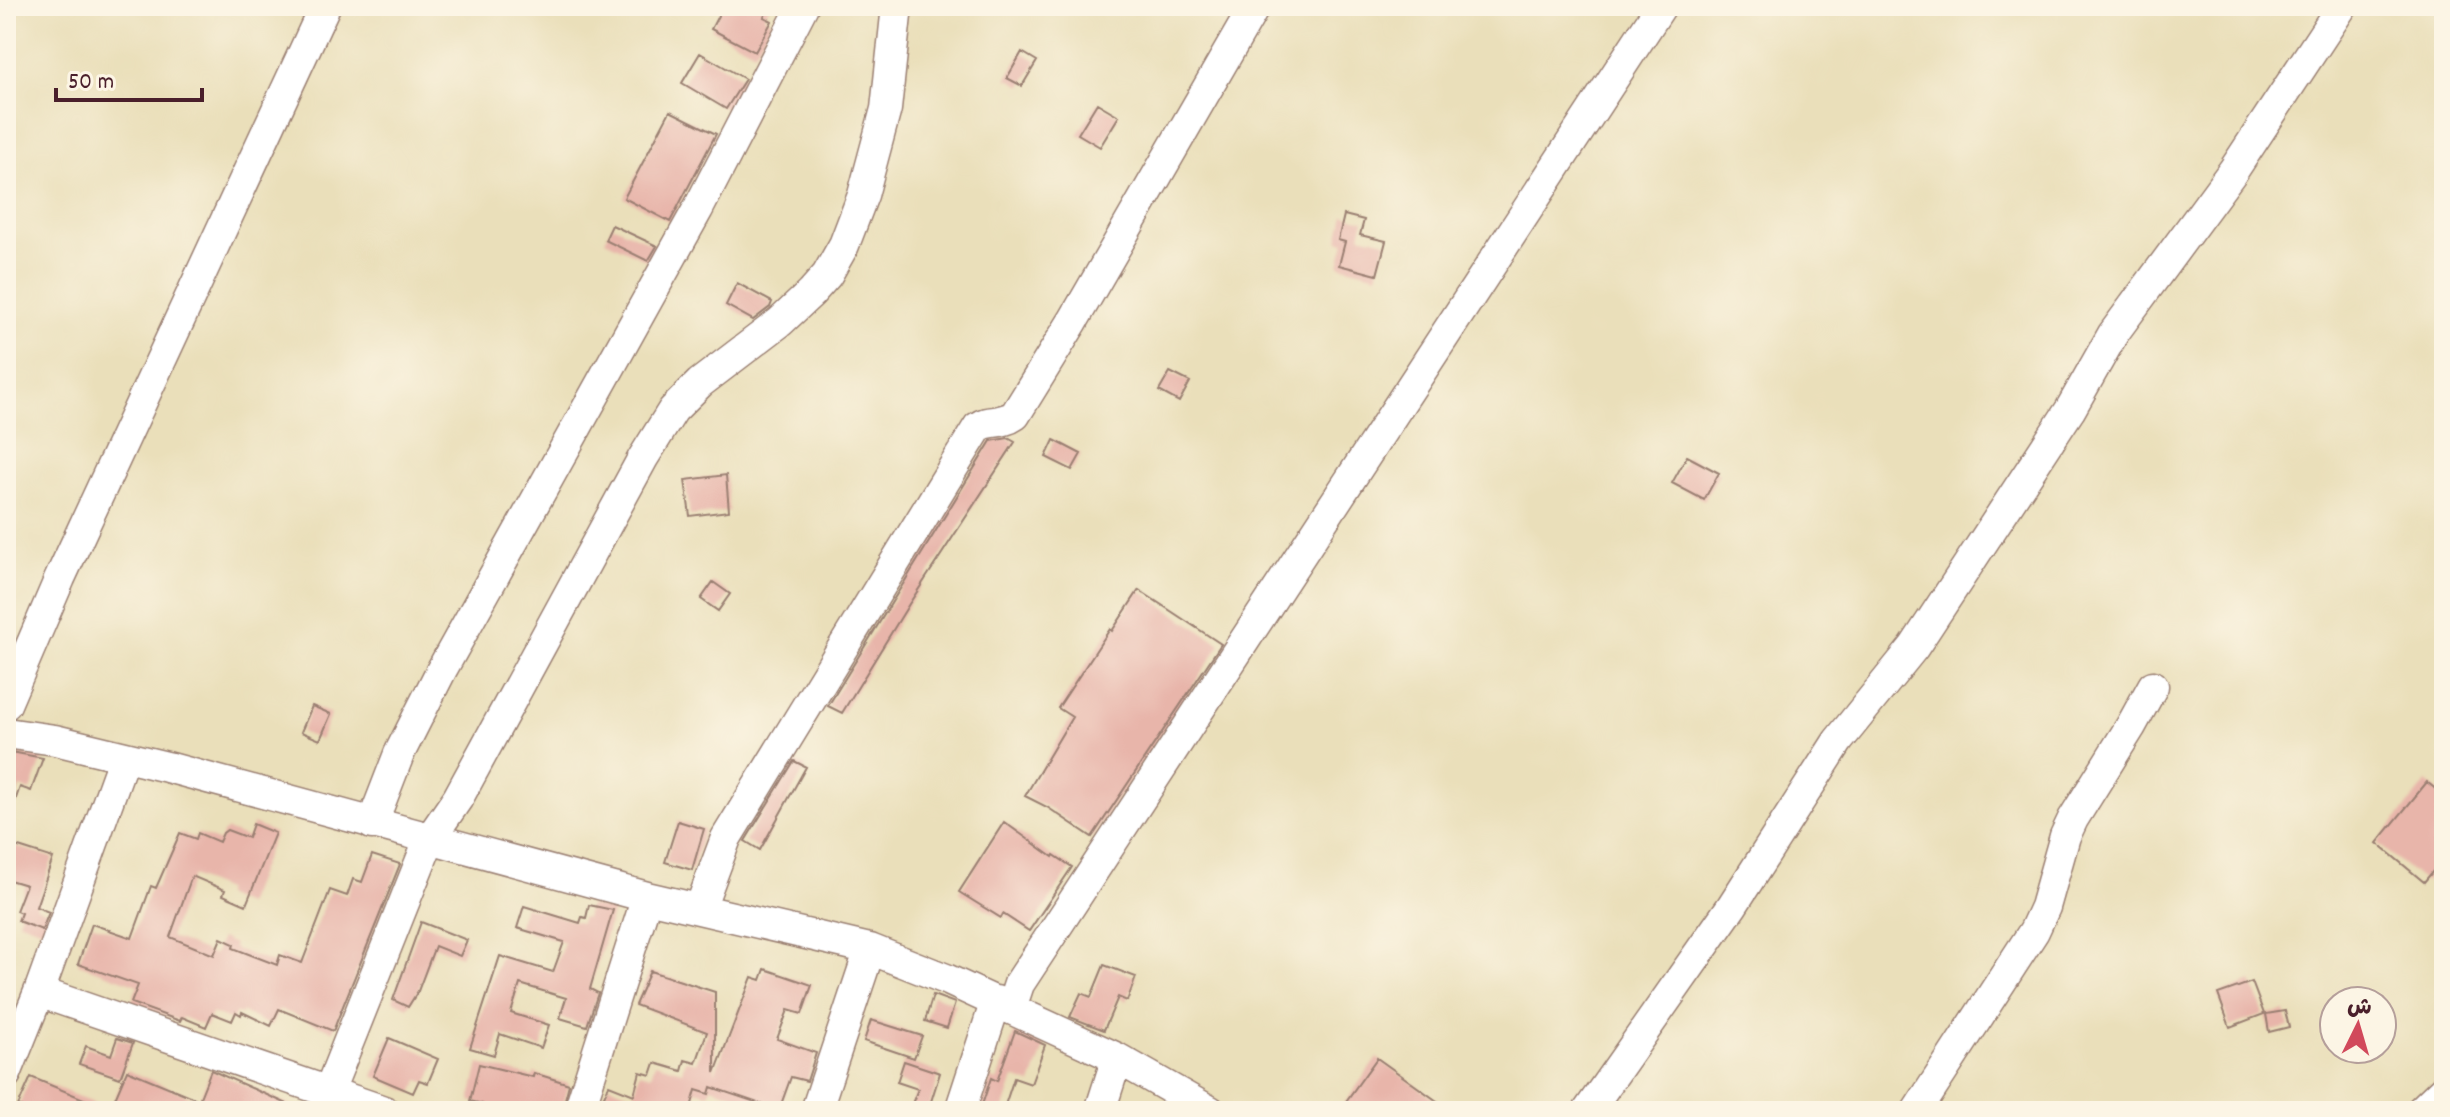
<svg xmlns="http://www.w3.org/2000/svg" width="2450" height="1117" font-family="Dekko,'Playpen Sans Arabic',sans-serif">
<rect width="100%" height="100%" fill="#fcf5e5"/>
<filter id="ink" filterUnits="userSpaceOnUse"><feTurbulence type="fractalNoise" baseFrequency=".0125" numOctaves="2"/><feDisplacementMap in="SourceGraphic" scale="16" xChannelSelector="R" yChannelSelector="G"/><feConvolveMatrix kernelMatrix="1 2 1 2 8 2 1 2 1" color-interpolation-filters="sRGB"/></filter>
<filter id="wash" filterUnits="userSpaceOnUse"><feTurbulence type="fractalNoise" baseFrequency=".006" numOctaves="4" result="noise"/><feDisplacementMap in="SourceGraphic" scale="32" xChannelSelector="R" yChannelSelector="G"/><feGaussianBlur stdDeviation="1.8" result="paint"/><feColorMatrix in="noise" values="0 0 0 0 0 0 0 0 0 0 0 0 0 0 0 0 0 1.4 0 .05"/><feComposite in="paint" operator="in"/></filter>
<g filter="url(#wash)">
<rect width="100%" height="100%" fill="#eadfba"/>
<g id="blocks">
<!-- building -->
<path fill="#e8b5aa" d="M723,6H770L764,17L772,21L755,52L711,29Z
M1022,52L1037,61L1022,86L1007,78Z
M700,53L745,79L726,109L682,83Z
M1097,103L1119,116L1100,147L1078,134Z
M670,111L716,134L670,222L624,198Z
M1344,215L1364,220L1360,235L1386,241L1377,275L1339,265L1345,242L1338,240Z
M612,225L657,246L648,261L605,240Z
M737,283L772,302L770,307L753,320L726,305Z
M1170,372L1190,382L1179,402L1159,391Z
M1008,438L1015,442L909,604L842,713L828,706L991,441Z
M1054,440L1081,454L1072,470L1046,457Z
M1687,456L1719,473L1704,500L1672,483Z
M726,475L729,511L690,516L685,480Z
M713,582L730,594L718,611L701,599Z
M1139,590L1221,644L1092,837L1047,807L1025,796L1072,717L1058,708L1110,629L1112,631Z
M312,706L331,714L320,740L301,732Z
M6,751L43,758L31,791L20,787L8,821L6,820Z
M794,761L806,767L760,850L745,841Z
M2427,782L2444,796V858L2424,882L2377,843Z
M678,821L704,829L692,870L665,862Z
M1004,822L1053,857L1054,855L1072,867L1029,931L1003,914L1001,918L959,892Z
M253,824L275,833L246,905L223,895L225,890L192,876L170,937L214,955L221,938L234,944L233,948L277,965L280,955L302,963L330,890L347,896L353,879L362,882L372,855L400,864L333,1031L279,1009L271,1026L242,1012L241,1015L236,1012L232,1021L212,1013L206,1027L182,1017L180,1021L131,1003L138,985L78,964L92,924L132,938L151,886L156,888L180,833L196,839L198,833L219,842L223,833L227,830L248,838Z
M6,843L53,858L36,907L49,912L42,930L18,921L21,913L16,911L26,885L6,879Z
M589,905L613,910L590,989L598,993L587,1026L560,1018L566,998L520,984L511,1013L549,1025L541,1048L500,1034L494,1055L470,1048L500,956L553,972L564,942L517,928L524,906L580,923L582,917L586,918Z
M421,922L467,940L460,956L435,946L418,991L408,1007L393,1000Z
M1104,965L1136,977L1127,1001L1118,997L1104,1030L1070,1017L1081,993L1091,997Z
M765,969L812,985L802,1014L788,1010L777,1039L816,1053L807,1081L791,1077L779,1110L711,1087L709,1094L696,1090L690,1111L598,1110L609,1085L634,1095L640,1072L651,1075L655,1063L682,1071L685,1060L696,1063L707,1032L635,1005L650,971L715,992V1073L752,977L761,980Z
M2252,982L2264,1014L2230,1027L2218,994Z
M933,995L955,1003L947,1028L925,1021Z
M2285,1011L2289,1027L2269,1032L2266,1014Z
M871,1020L922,1036L914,1058L864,1041Z
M1015,1031L1045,1045L1031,1084L1014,1078L1003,1111H980L991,1078L997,1081Z
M117,1038L133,1043L120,1078L79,1064L86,1046L111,1055Z
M389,1038L438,1059L428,1083L419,1080L413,1093L373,1076Z
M1377,1058L1451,1111H1339Z
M904,1061L940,1073L928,1111H909L918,1089L897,1082Z
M479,1064L533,1077L534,1073L569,1084L562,1111H479L482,1104L470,1101Z
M127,1070L199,1100L211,1070L303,1111H30L18,1106L31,1077L110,1110Z"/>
</g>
</g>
<g filter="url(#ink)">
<use href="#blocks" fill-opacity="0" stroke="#9a7f72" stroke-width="2"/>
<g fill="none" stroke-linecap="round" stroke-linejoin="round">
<!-- minor casing -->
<g stroke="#9a7f72" stroke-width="33">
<path id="minor" d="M6,704L60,578L325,6
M6,733L55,740L167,767L647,897L870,949L946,979L1117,1058L1210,1111
M372,824L399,754L441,671L698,209L803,6
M700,908L726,838L978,427C988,419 1001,425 1015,415L1073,321L1255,6
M39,992L384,1111
M1011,1008L1019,984L1661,6
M6,1074L39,992L124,757
M321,1111L429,840L458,798L643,458L673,410L700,383L780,322L811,293L827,275L844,245L863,195L886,109L897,6
M579,1111L647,897
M816,1111L870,949
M960,1111L996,1001
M1100,1111L1117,1058
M1588,1111L1732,906L1838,741L1914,647L2070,410L2113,334L2233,171L2342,6
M1917,1111L2034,931L2045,907L2065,836L2073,819L2131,726L2153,686
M2421,1111L2444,1089"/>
</g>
<!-- minor -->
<use href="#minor" stroke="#fff" stroke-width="30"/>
</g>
</g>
<!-- margin -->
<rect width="2450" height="1117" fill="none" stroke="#fcf5e5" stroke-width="32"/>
<!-- north arrow -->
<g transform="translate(2358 1025) rotate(5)"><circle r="38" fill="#fcf5e5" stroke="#b59f9b" stroke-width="2"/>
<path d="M0-6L14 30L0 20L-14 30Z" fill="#d1495b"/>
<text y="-12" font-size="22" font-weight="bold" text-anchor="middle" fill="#4a1f2b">ش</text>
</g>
<!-- scale -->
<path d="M56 88v12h146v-12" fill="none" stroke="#4a1f2b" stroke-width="4"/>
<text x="68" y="88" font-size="24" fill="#4a1f2b" stroke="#fcf5e5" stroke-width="6" paint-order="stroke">50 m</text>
</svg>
